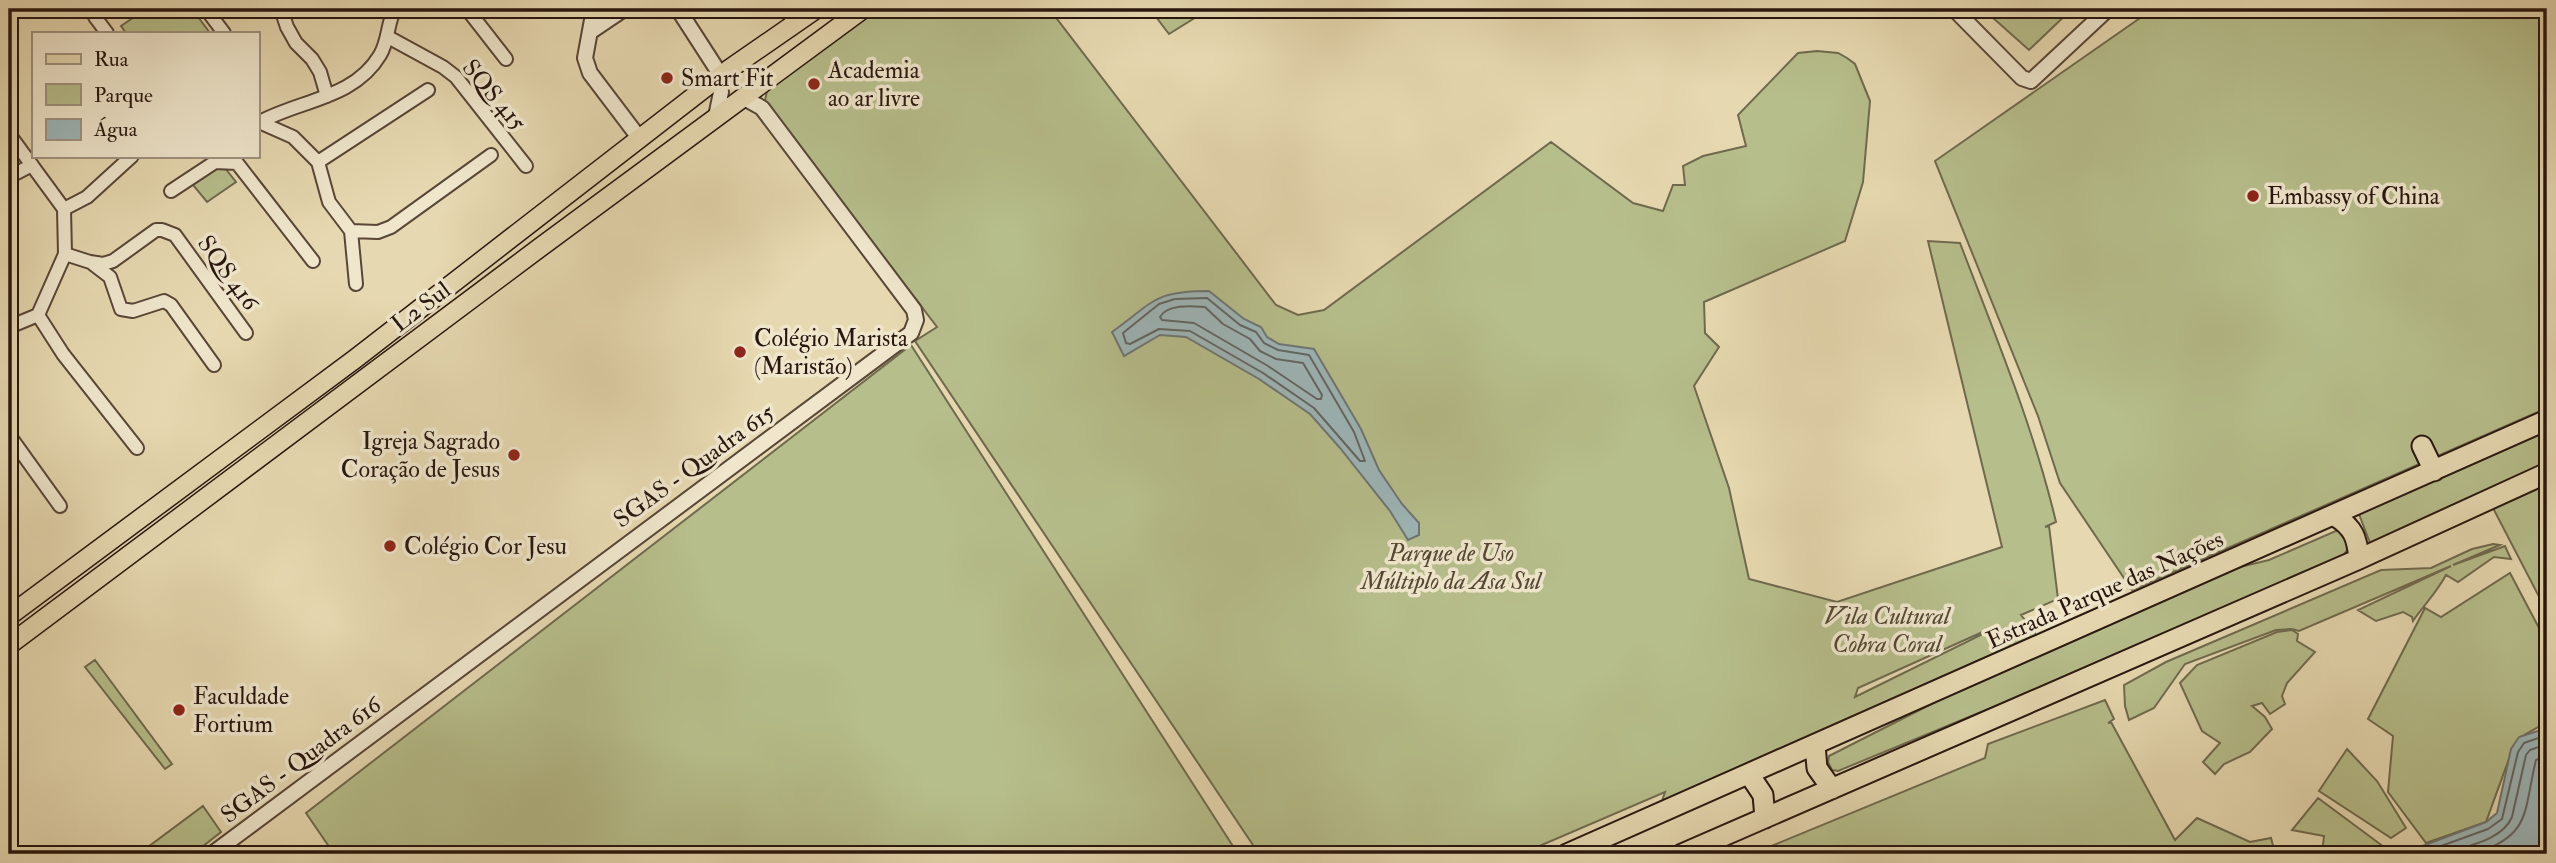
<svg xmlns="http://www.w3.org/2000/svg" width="2556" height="863" font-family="'IM FELL Double Pica',serif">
<rect width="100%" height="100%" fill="#e6d8b0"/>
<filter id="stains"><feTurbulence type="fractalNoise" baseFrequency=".00286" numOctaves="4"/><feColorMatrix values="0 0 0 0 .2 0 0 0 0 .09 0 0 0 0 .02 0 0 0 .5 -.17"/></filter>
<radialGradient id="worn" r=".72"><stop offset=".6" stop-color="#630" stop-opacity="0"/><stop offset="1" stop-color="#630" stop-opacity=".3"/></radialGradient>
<!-- green -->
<path fill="#b6be8b" stroke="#6f6a4d" stroke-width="2" fill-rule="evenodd" d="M146,9H192L210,33H126L121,26Z
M875,9H1053L1051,11L1276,305L1298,315L1324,310L1551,142L1633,203L1663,211L1673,185H1685L1683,166L1703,156L1746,146L1738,115L1798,53L1817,51L1838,53L1847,58L1855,64L1870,101L1863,182L1845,241L1704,302L1705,333L1719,347L1694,386L1729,488L1749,579L1837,602L2002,547L1928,241L1960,243C1995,335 2033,425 2056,522L2045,527L2049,526L2058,599L2021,615L2035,633L2036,639L1926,690L1662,801L1665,792L1521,854H1259L915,341L937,327L765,101L768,85ZM1998,625L1999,626L1855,697L1858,688Z
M1150,9H1203L1201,14L1169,34Z
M1983,9H2072L2029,50Z
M2153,9H2547V408L2132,590L2060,483L2038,416L1935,161Z
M221,163L236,182L207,202L193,185Z
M911,345L1238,854H328L332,851L306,813Z
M2547,431V465L2370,543L2359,514Z
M2547,484V612L2493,508Z
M2345,527L2353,541L2343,556L2150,642L1838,771L1832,770L1828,762L1829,756L1953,693L2240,567L2269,560Z
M2493,544L2500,545L2453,565L2505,546L2511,559L2494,557L2458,582L2446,575C2437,592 2424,605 2413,621L2412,617L2403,612L2376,621L2358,610L2451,566L2299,631L2292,629L2276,630L2185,664L2154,708L2129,720L2125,706L2124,685L2166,662L2381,570L2431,568L2472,549Z
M2510,573L2547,643V722L2519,738L2510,756L2486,822L2426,843L2388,792L2393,736L2368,719L2425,608L2441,617Z
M2292,630L2298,634L2297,641L2315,652L2287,683L2282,696L2285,704L2270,714L2262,703L2252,706L2265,717L2272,729L2250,752L2224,764L2215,774L2203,762L2220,743L2202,731L2180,683L2197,665L2277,632Z
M95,660L172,764L165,769L85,667Z
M2105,700L2114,719L2108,723L2111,722L2175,840L2197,818L2250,842L2271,838L2274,849L2269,854H1770L1769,847L1985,758L1988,744Z
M2347,749L2377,781L2406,828L2391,838L2319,791Z
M2318,798L2384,847L2376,854H2313L2323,845L2324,836L2292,830Z
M203,806L221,832L193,854H154L148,847Z"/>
<!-- water -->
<path fill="#9db6b8" stroke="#6e7674" stroke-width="2" d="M1209,291L1244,319L1261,327L1267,337L1279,344L1314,349L1361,429L1379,470L1402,504L1419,523V535L1408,540L1390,511L1340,448L1310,414L1259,379L1186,337L1160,335L1124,356L1112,332C1154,302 1153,291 1209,291Z
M2547,728V854H2401L2486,822L2497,813L2511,749L2519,737Z"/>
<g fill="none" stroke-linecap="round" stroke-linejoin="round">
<!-- shore -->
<path stroke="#626664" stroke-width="2" d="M1175,299L1207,298L1240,325L1256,332L1264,343L1278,350L1309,355L1354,432L1365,461H1360L1314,408L1263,373L1190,331L1159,329L1130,344L1126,343L1123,333L1159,304Z
M1205,307L1223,324L1250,339L1260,351L1276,359L1303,363L1322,395L1321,399H1317L1268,366L1194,323L1162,320L1160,317C1167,304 1191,306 1205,307Z
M2419,854L2488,829L2502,819L2518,752L2524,743L2547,735
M2443,854C2465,846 2502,841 2512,817L2526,755L2530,750L2547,744
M2475,854C2532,834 2523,813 2536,760L2547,755"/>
<!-- minor casing -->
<g stroke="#584637" stroke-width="16">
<path id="minor" d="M206,9L224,33
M281,9L287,27L296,43L312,59L320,72L327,96
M467,9L506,59
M95,17L107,33
M388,37L443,67L456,77L526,166
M257,121L293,137L318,162L329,202L351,231L356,284
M258,123C299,100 354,99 380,55C389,40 387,23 395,9
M9,134L64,209
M318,162L428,90
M9,177L32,165
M171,191L215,162L237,163L313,261
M64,209L87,197L132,156
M351,231L378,232L391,227L491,155
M65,254L90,262L103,264L113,261L156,230H162L175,235L246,333
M93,264L110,277L121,309L133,311L164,301L171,305L214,365
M38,315L63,354L137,448
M9,327L38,315L65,254L64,209
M9,435L60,506"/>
</g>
<!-- tertiary casing -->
<g stroke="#584637" stroke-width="18">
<path id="tertiary" d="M594,9L585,58L590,73L640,139
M678,9L718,71L721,92L716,117
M1954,9L2022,78L2031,81L2108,9
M590,32L624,9
M212,854L911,333L916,320L914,310L762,108L744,98"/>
</g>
<!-- primary casing -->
<g stroke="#28160f" stroke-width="21">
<path id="primary" d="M9,616L355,359L728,70L816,9
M9,645L542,246L863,9"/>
</g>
<!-- trunk casing -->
<g stroke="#28160f" stroke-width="23">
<path id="trunk" d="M2422,446L2434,471
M2335,516C2354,528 2357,538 2359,559
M1815,745L1817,768L1832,789
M1749,774L1763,795L1765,818
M1567,854L2547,420
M1682,854L2359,559L2547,473"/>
</g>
<!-- minor -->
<use href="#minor" stroke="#efe6cc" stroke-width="12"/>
<!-- tertiary -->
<use href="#tertiary" stroke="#efe6cc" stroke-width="14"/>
<!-- primary -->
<use href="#primary" stroke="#e6d8b0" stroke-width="18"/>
<!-- trunk -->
<use href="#trunk" stroke="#e6d8b0" stroke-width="19"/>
</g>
<!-- markers -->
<g fill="#8f2418" stroke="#efe6cc" stroke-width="2.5">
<circle cx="667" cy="78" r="7"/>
<circle cx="814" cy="84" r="7"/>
<circle cx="2253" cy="196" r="7"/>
<circle cx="740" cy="352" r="7"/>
<circle cx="514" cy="455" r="7"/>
<circle cx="390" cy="546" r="7"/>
<circle cx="179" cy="710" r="7"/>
</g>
<g text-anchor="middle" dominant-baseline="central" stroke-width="7" stroke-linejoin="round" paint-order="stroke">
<!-- poi labels -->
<g font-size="24" fill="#28160f" stroke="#efe6cc" text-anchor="start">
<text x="828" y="70">Academia<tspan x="828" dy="28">ao ar livre</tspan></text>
<text x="681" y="78">Smart Fit</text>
<text x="2267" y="196">Embassy of China</text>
<text x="754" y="338">Colégio Marista<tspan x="754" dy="28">(Maristão)</tspan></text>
<text x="500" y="441" text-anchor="end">Igreja Sagrado<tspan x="500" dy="28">Coração de Jesus</tspan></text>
<text x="404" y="546">Colégio Cor Jesu</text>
<text x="193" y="696">Faculdade<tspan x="193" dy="28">Fortium</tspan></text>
</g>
<!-- street labels -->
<g font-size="24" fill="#28160f" stroke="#efe6cc">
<text transform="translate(494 95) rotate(50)">SQS 415</text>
<text transform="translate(228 273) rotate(54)">SQS 416</text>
<text transform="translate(421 307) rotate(-37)">L2 Sul</text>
<text transform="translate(694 466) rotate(-36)">SGAS - Quadra 615</text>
<text transform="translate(2105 590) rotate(-24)">Estrada Parque das Nações</text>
<text transform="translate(301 760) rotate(-37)">SGAS - Quadra 616</text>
</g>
<!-- park labels -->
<g font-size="24" font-style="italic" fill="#534834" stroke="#efe6cc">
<text x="1451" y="553">Parque de Uso<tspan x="1451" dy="28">Múltiplo da Asa Sul</tspan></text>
<text x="1887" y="616">Vila Cultural<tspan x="1887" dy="28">Cobra Coral</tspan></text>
</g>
</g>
<!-- margin -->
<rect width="2556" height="863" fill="none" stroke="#e6d8b0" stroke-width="35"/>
<rect x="10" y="10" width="2535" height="842" fill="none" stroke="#28160f" stroke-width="3.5"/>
<rect x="18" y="18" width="2521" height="828" fill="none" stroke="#28160f" stroke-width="2"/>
<!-- legend -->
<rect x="32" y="32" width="228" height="126" fill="#efe6cc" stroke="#9f9380" stroke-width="2"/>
<rect x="46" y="54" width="35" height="10" fill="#e6d8b0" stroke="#9f9380" stroke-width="2"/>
<text x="94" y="66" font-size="21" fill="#28160f">Rua</text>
<rect x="46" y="84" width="35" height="21" fill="#b6be8b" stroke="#9f9380" stroke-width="2"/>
<text x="94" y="102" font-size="21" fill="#28160f">Parque</text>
<rect x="46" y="119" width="35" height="21" fill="#9db6b8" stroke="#9f9380" stroke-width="2"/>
<text x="94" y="136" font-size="21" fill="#28160f">Água</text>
<rect width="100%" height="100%" filter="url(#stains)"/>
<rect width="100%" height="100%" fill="url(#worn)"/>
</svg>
